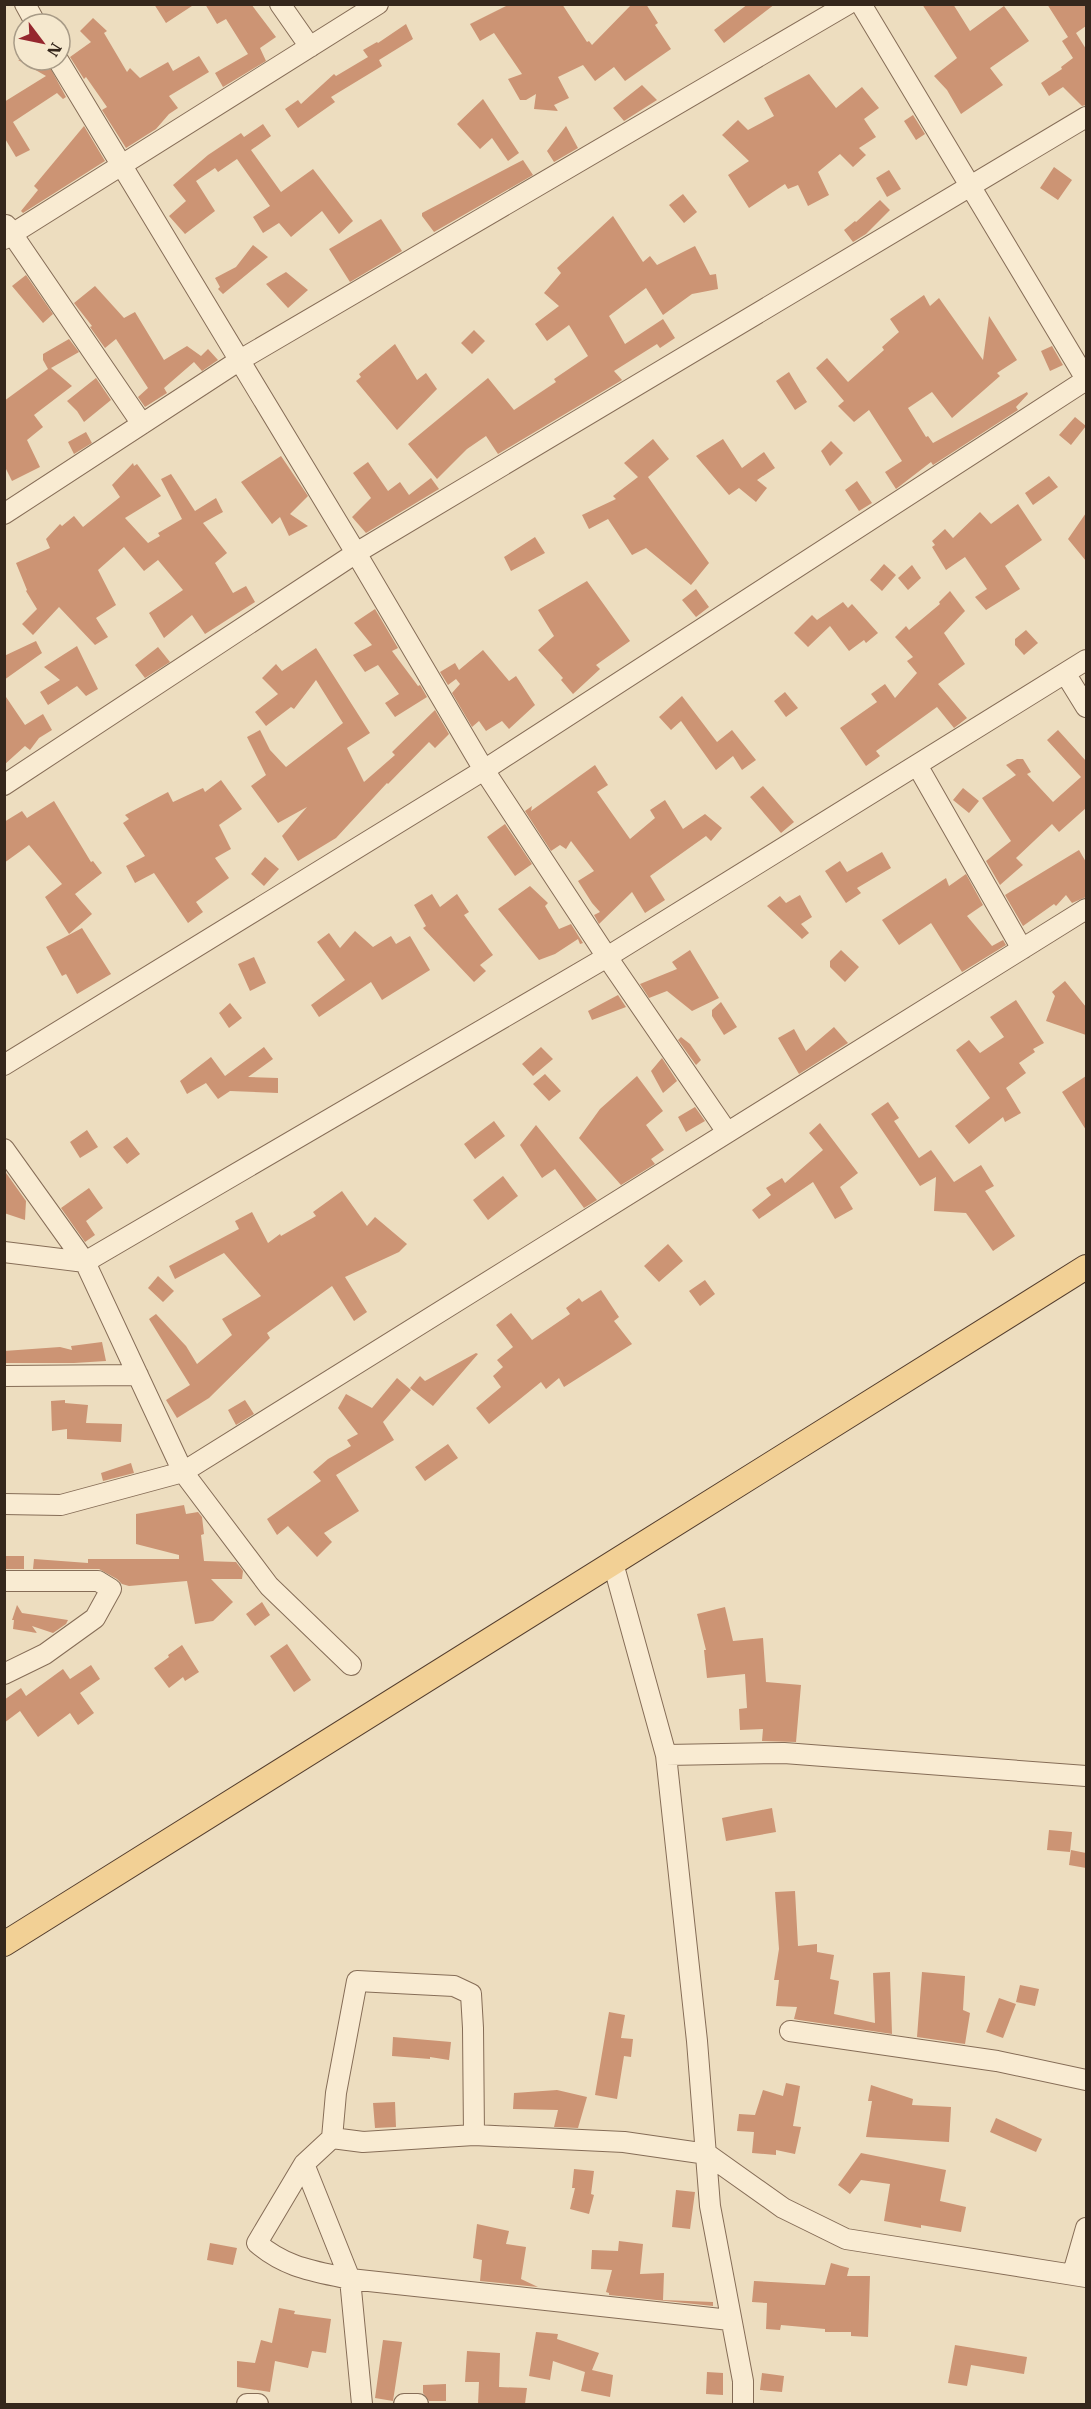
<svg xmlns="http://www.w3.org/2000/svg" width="1091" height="2409" font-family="'IBM Plex Serif',serif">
<rect width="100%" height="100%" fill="#edddbf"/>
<!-- building -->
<path fill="#cc9474" d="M154,4H195L166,23Z
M205,4H251L276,37L260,48L266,61L223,87L215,73L248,54L226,19L217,24Z
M510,4H562L587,42L589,41L592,45L632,4H646L658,23L655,25L671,49L625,81L614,67L595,81L583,65L558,77L569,98L554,105L558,111L534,109L536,94L526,100H520L508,79L522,74L494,33L480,41L470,24Z
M748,4H775L724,43L714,30Z
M922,4H953L970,31L1004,6L1029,41L990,68L1003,85L961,114L947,90L934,76L957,58Z
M1047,4H1086V26L1076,33L1086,49V105L1082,106L1063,87L1049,96L1041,83L1062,69L1061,67L1073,58L1062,41L1068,37Z
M93,18L107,31L104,33L127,72L130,68L140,78L168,62L173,71L199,56L209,72L169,96L178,108L169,114L156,129L126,148L102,110L107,107L86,77L84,79L70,57L91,42L80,31Z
M406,24L413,39L379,60L382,66L331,97L335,102L298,128L285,109L298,100L301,104L334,74L336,76L368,57L363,50L377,42L378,43Z
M18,60H46L66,97L63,99L57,93L13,122L30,150L16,157L4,137V102L46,76Z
M809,74L836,108L862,87L879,108L864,119L876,137L859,148L866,155L853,167L840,154L818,172L829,195L808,206L798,185L788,189L785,184L749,208L728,175L749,161L722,135L738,120L748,130L774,116L764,98Z
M642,85L657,100L624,121L613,108Z
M483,99L519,153L508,161L492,138L480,149L457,124Z
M913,115L925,134L916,140L904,121Z
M263,124L271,136L251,150L281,192L313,169L353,221L339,234L322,211L291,237L279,223L263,233L253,217L270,206L237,159L218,172L215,168L196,181L215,211L185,234L169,216L186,201L173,185L208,155L241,133L244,137Z
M84,126L105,161L23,213L21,211L38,190L34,186Z
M566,126L578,148L554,162L547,151Z
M523,160L533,175L434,232L422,216V213Z
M1054,167L1072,180L1058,200L1040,188Z
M889,170L901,189L887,197L876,178Z
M683,194L697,212L684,223L669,205Z
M880,200L890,210L866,234L853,242L844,230L855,221L856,222Z
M613,216L643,262L650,256L657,265L695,246L710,275L716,274L718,289L692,294L663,315L646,288L609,316L625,344L663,319L675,338L660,348L657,344L614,371L622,380L498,454L486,436L467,449L437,479L408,444L488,378L514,410L556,382L554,379L588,356L569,325L547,341L535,324L559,306L544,293L561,273L557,268Z
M381,219L402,251L350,282L329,249Z
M253,245L268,257L223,294L218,289L220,287L215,278L236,267Z
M286,272L308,290L288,308L266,284Z
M26,275L53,314L43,323L12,286Z
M95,286L124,318L135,312L164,360L187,346L201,356L208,349L218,360L202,371L194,362L164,388L167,393L145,407L138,397L148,388L116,339L105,348L90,327L92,326L74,303Z
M924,295L930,306L939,298L983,360L989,316L1017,360L997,373L1000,376L952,418L932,392L908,408L926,437L928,436L933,443L1027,392L1028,394L1016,407L1018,410L933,465L931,462L896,489L885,472L902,461L869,410L854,422L838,406L844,401L816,368L827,358L848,382L884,350L882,347L899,332L890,319Z
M474,330L485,341L472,354L461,343Z
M69,339L79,352L51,368L72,386L34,415L43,427L27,440L40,467L12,481L4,465V401L48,369L43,360V354Z
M395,344L417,380L426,373L437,389L397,430L356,381L361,377L359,374Z
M1052,346L1063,365L1050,371L1041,351Z
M789,372L807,402L795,410L776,381Z
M96,378L111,400L84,422L77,411L67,401Z
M1075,417L1086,426L1071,445L1059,435Z
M86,432L92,443L74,454L68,442Z
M653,439L669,459L648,477L709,563L691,585L646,548L632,555L608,519L589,529L582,515L616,499L613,496L638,477L624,463Z
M723,439L742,468L764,452L775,468L757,480L767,488L756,502L739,488L729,495L696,456Z
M831,441L843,453L830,466L821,451Z
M281,456L308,496L290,514L308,526L289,536L280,517L272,524L241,482Z
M368,462L388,491L400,482L409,495L431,478L439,489L366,533L352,517L371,498L353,473Z
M133,463L134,466L137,464L161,496L125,518L148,543L160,536L158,533L182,519L161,479L171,474L195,511L216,498L223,512L203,523L227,553L215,563L233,593L246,586L255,602L205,634L192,615L164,638L149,613L183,590L158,560L144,571L124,547L98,570L116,605L96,618L108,637L95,645L59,607L33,635L22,624L37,609L26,591L27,590L16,563L50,548L46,539L60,524L62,526L74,516L83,527L120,497L112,485Z
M1049,476L1058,487L1033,505L1025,493Z
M857,481L872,503L859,511L845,490Z
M1018,504L1042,540L1005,566L1020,589L986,610L975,597L987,589L965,557L946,570L932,547L935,545L932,541L945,529L953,538L980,512L991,524Z
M1086,513V561L1068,539Z
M535,537L545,553L511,571L504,557Z
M884,564L896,575L882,591L870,580Z
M912,565L921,578L908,590L898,578Z
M587,581L630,641L596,665L600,669L573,694L561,680L563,678L538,650L554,636L538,610Z
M696,589L709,607L696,617L682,600Z
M950,591L965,611L944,633L965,664L938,684L967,718L954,728L937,707L876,751L880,756L866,766L840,728L877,702L871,694L885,684L895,698L917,673L907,661L913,657L895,637L906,626L909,630L940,604L939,602Z
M843,602L848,608L852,604L878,633L866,643L864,640L849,651L830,626L808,647L794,633L812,615L817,620Z
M375,609L398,648L392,651L418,686L420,685L427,697L395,717L385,703L399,694L378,665L365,672L353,655L372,645L354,623Z
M1026,630L1038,643L1024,655L1015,645V639Z
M36,641L42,653L4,680V656Z
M77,646L98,689L86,696L77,686L48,705L40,692L60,680L44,667Z
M158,647L170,662L145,678L135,665Z
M316,648L370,733L347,748L364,782L395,755L392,752L435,710L449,734L435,748L429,742L388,784L387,783L336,838L298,861L282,836L307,807L278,823L251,786L266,775L247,737L260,730L270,750L286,767L343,723L316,680L294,709L291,707L266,726L255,712L278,694L262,678L276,664L282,671Z
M483,650L509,681L516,676L535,705L509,729L502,721L486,731L479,721L472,727L452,693L460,684L456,679L448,685L440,672L455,663L459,670Z
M785,692L798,708L786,717L774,701Z
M4,694L25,725L43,714L52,730L39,738L30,750L25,746L4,765Z
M682,696L717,742L732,730L756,760L742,770L733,756L716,770L681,721L671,730L659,717Z
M1058,730L1086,761V808L1059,832L1052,824L1016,858L1023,865L1000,885L986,861L1011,841L982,798L1016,775L1006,765L1017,759H1023L1031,772L1027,774L1053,802L1081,777L1047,740Z
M595,765L608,785L597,792L630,839L655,818L650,810L665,800L683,829L705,814L722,828L711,841L706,836L650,876L665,900L645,913L632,892L599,924L594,915L600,912L592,903L578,881L594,871L571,841L566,849L560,845L551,851L525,811L532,806L531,811Z
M221,780L242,809L219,825L231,849L215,858L229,878L196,902L203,912L188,923L154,873L135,883L126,866L145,856L123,823L129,819L125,815L168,792L173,802L203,788L205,792Z
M763,786L794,822L781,833L750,797Z
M963,788L979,801L969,813L953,800Z
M54,801L91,862L93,861L102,873L75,894L92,914L69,934L45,897L62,884L29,845L4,863V822L22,811L27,818Z
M505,824L532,864L515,876L487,837Z
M1079,850L1086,862V897L1072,903L1066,895L1056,906L1054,904L1023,926L1005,895Z
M882,852L891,868L857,888L861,893L846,903L825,871L840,861L847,872Z
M265,857L279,869L264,886L251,874Z
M966,874L983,905L967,916L992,946L1003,940L1006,945L962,972L931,923L899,945L882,920L946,878L949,886Z
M530,886L548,903L545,906L559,929L571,924L583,943L580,944L578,939L555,954L539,960L498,909Z
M432,894L440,907L457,894L469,912L464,915L493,955L480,965L486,971L474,982L423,928L426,926L414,905Z
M800,895L812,917L801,924L809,933L802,939L767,906L780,896L786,903Z
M82,928L111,974L77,994L66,974L62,976L46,947Z
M355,931L373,947L391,936L396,944L410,936L430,970L382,1000L371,982L319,1017L311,1005L345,980L317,942L329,933L340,948Z
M690,950L719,998L692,1011L667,991L649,998L640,984L677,969L672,962Z
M841,950L859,967L845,982L830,967V961Z
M254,957L266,983L250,991L238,964Z
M1065,981L1086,1007V1035L1046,1021L1055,996L1052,992Z
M618,995L626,1007L592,1020L588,1011Z
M1016,1000L1044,1043L1033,1049L1035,1052L1019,1063L1026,1073L1006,1088L1021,1113L1005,1122L1003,1117L969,1144L955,1126L990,1098L956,1050L969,1040L980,1053L1004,1037L990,1017Z
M721,1002L737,1027L724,1035L712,1016V1010Z
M230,1003L242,1018L229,1028L219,1013Z
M834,1027L848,1043L799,1074L778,1038L794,1029L806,1051Z
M681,1037L690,1044L701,1060L696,1065L678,1040Z
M264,1047L273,1059L248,1077L278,1078V1093L230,1091L218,1099L206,1083L187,1094L180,1081L211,1057L225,1076Z
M541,1047L553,1059L533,1076L522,1064Z
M662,1058L677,1081L663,1093L651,1071Z
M545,1074L561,1091L549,1101L533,1084Z
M637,1076L663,1111L646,1125L664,1150L651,1159L655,1164L621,1185L579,1138L600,1109Z
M1086,1076V1130L1062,1092Z
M888,1102L899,1118L894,1121L919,1158L931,1150L954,1182L981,1165L994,1186L985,1191L1015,1236L993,1251L966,1213L934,1211L936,1177L920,1186L871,1114Z
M695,1107L705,1121L686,1132L678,1117Z
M494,1121L505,1136L475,1159L464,1144Z
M820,1123L858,1173L840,1187L853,1209L835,1219L813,1182L759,1219L752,1210L771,1195L766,1188L782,1178L785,1183L823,1150L809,1133Z
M536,1125L566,1162L597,1200L584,1208L555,1169L542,1178L520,1145Z
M87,1130L98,1147L80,1158L70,1142Z
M127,1137L140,1154L127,1164L113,1147Z
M4,1170L26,1201L25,1220L4,1213Z
M503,1176L518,1196L488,1220L473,1200Z
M89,1188L103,1208L86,1221L95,1235L85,1242L61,1208Z
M342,1191L367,1226L375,1217L407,1244L399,1252L345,1277L367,1312L354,1321L332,1286L267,1333L270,1338L209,1398L177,1418L166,1400L190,1385L149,1319L156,1314L186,1346L197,1364L232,1335L222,1319L261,1296L224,1253L175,1279L169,1266L239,1229L235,1221L252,1212L268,1243L280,1234L281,1236L316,1216L313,1212Z
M668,1244L683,1261L659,1282L644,1266Z
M158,1276L174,1291L163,1302L148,1288Z
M705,1280L715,1294L700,1306L689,1291Z
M601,1290L619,1317L614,1321L632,1344L564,1387L559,1378L546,1389L541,1382L489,1424L476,1408L501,1387L493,1376L503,1367L497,1360L513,1347L496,1325L511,1313L532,1340L570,1314L566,1308L579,1298L582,1302Z
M102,1342L106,1361L74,1363H4V1351L60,1347L72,1350L71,1346Z
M476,1353L478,1354L433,1406L410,1388L420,1376L425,1381Z
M397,1378L411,1390L383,1422L394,1440L336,1475L359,1511L324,1533L332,1542L317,1557L288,1526L277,1535L267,1519L321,1481L313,1472L328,1459L351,1446L347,1440L358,1434L338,1408L346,1394L372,1408Z
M65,1400V1403L88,1405L86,1423L122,1424L121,1442L67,1439V1429L52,1431L51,1401Z
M245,1400L254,1414L236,1425L228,1410Z
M448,1444L458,1458L425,1481L415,1467Z
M131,1463L134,1473L103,1481L101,1473Z
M184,1505L186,1514L198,1512L202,1517L204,1534L201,1535L204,1561L236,1562L243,1571L242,1579H211L233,1602L213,1621L195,1624L187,1581L129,1586L122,1584L117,1579L99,1569H33L34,1559L88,1563V1559H179V1555L136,1544V1514Z
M5,1556H24V1569H5Z
M262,1602L270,1615L255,1626L246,1614Z
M17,1605L22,1613L68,1620L66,1624L53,1633L32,1626L37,1633L13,1629L14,1620H12Z
M725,1607L733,1641L763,1638L766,1682L801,1685L796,1742L762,1741L763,1729L740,1730L739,1709L747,1708L745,1674L707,1678L704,1650H706L697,1614Z
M287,1644L311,1680L294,1692L270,1656Z
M182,1645L199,1672L185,1681L183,1677L169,1688L154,1668L169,1657L168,1655Z
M91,1665L100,1679L80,1693L94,1713L78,1725L70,1713L38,1737L20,1711L4,1723V1700L21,1688L26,1696L63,1669L70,1679Z
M772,1808L776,1832L726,1841L722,1818Z
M1049,1830L1072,1832L1070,1852L1047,1850Z
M1071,1850L1086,1853V1868L1069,1865Z
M795,1891L798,1946L817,1944V1952L834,1955L830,1979L839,1981L834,2014L875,2023L873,1973L890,1972L892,2034L799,2020L794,2019L797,2007L776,2006L779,1980H774L779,1949L775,1892Z
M922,1972L965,1976L963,2010L970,2013L965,2044L917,2037Z
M1020,1985L1039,1989L1035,2006L1016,2002Z
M999,1998L1016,2004L1003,2038L986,2032Z
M609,2012L625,2015L621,2038L633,2039L631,2057L624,2056L617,2099L595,2095Z
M393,2037L451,2042L449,2060L430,2057V2059L392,2056Z
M786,2083L800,2086L793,2126L801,2127L795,2154L776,2150V2155L752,2153L754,2132L737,2131L739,2114L755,2115L763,2090L783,2096Z
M871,2085L913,2099L912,2105L951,2107L949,2142L866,2137L872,2101H868Z
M557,2090L587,2097L578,2128L554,2127L558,2110L513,2109L514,2093Z
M395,2102L396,2127L375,2128L373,2103Z
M996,2118L1042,2139L1036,2152L990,2132Z
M861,2153L946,2170L940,2201L966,2207L961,2232L921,2225V2228L884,2221L890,2184L861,2180L850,2194L838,2185Z
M574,2169L594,2171L591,2194L594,2195L589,2214L570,2209L575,2188H572Z
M676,2190L695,2192L690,2229L672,2227Z
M477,2224L509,2231L506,2244L526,2247L521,2279L538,2287L480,2281L482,2260L473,2258Z
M619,2241L643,2244L640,2274L664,2273L663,2300L713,2302V2306L609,2295V2293L606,2292L612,2270L591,2269L592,2250L618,2251Z
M210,2243L237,2248L233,2265L207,2260Z
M831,2263L849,2268L847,2276H870L868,2337L851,2336V2332H825V2329L781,2325L780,2330L766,2329L767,2303L752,2302L754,2281L825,2285Z
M279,2308L295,2311L294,2314L331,2319L326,2353L312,2351L308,2368L275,2361L270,2392L237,2387V2361L255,2363L261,2340L272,2343Z
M536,2332L558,2334L557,2339L599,2353L592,2370L613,2375L610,2397L581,2391L585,2372L553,2361L550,2380L529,2376Z
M383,2340L402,2342L393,2401L375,2398Z
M955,2345L1027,2357L1024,2374L971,2365L967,2386L948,2383Z
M467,2351L500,2353L499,2387L527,2388L525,2404H478L479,2382H465Z
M707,2372L723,2373V2395L706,2394Z
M762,2373L784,2376L782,2392L760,2390Z
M446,2384V2401H429L423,2393V2385Z"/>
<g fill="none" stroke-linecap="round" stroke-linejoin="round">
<!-- minor casing -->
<g stroke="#866d57" stroke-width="22">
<path id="minor" d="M25,4L36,24
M280,4L310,47
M861,4L1086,379
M58,60L356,553L484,770L607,957L727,1132
M6,225L142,424
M4,239L378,4
M4,514L240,360L848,4
M1065,673L1086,707
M917,765L1022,949
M4,785L356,553L1086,117
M4,1065L484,770L1086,380
M4,1149L85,1262L183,1472L269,1586L351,1665
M4,1252L85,1262L607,957L1086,660
M4,1376L138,1375
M4,1504L61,1505L183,1472L1086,909
M613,1563L666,1755L697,2041L710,2206L743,2381V2404
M4,1581H98L111,1589L95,1618L45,1654L4,1674
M666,1755L784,1753L1086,1776
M790,2031L997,2061L1086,2080
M474,2135L473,2028L471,1994L454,1986L357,1981L336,2093L332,2138L304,2164L257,2243C286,2268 314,2271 350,2279L730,2320
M332,2138L363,2142L474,2135L624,2142L707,2154L783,2208L846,2239L1086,2277
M304,2164L350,2279L362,2404
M1073,2273L1086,2228
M247,2404H258
M404,2404H418"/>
</g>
<!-- major casing -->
<g stroke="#533c2c" stroke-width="26">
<path id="major" d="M4,1944L1086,1267"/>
</g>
<!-- minor -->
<use href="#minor" stroke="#f9ebd2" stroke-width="20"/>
<!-- major -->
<use href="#major" stroke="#f2d095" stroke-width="24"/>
</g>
<!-- border -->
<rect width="1091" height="2409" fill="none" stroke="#35271c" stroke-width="12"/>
<!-- north arrow -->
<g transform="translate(42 42) rotate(122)"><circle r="28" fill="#f5e8ce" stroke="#a89b87" stroke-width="1.5"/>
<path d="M0-4.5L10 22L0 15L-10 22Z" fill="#95272e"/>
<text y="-9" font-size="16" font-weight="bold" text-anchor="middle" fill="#35271c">N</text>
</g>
</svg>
